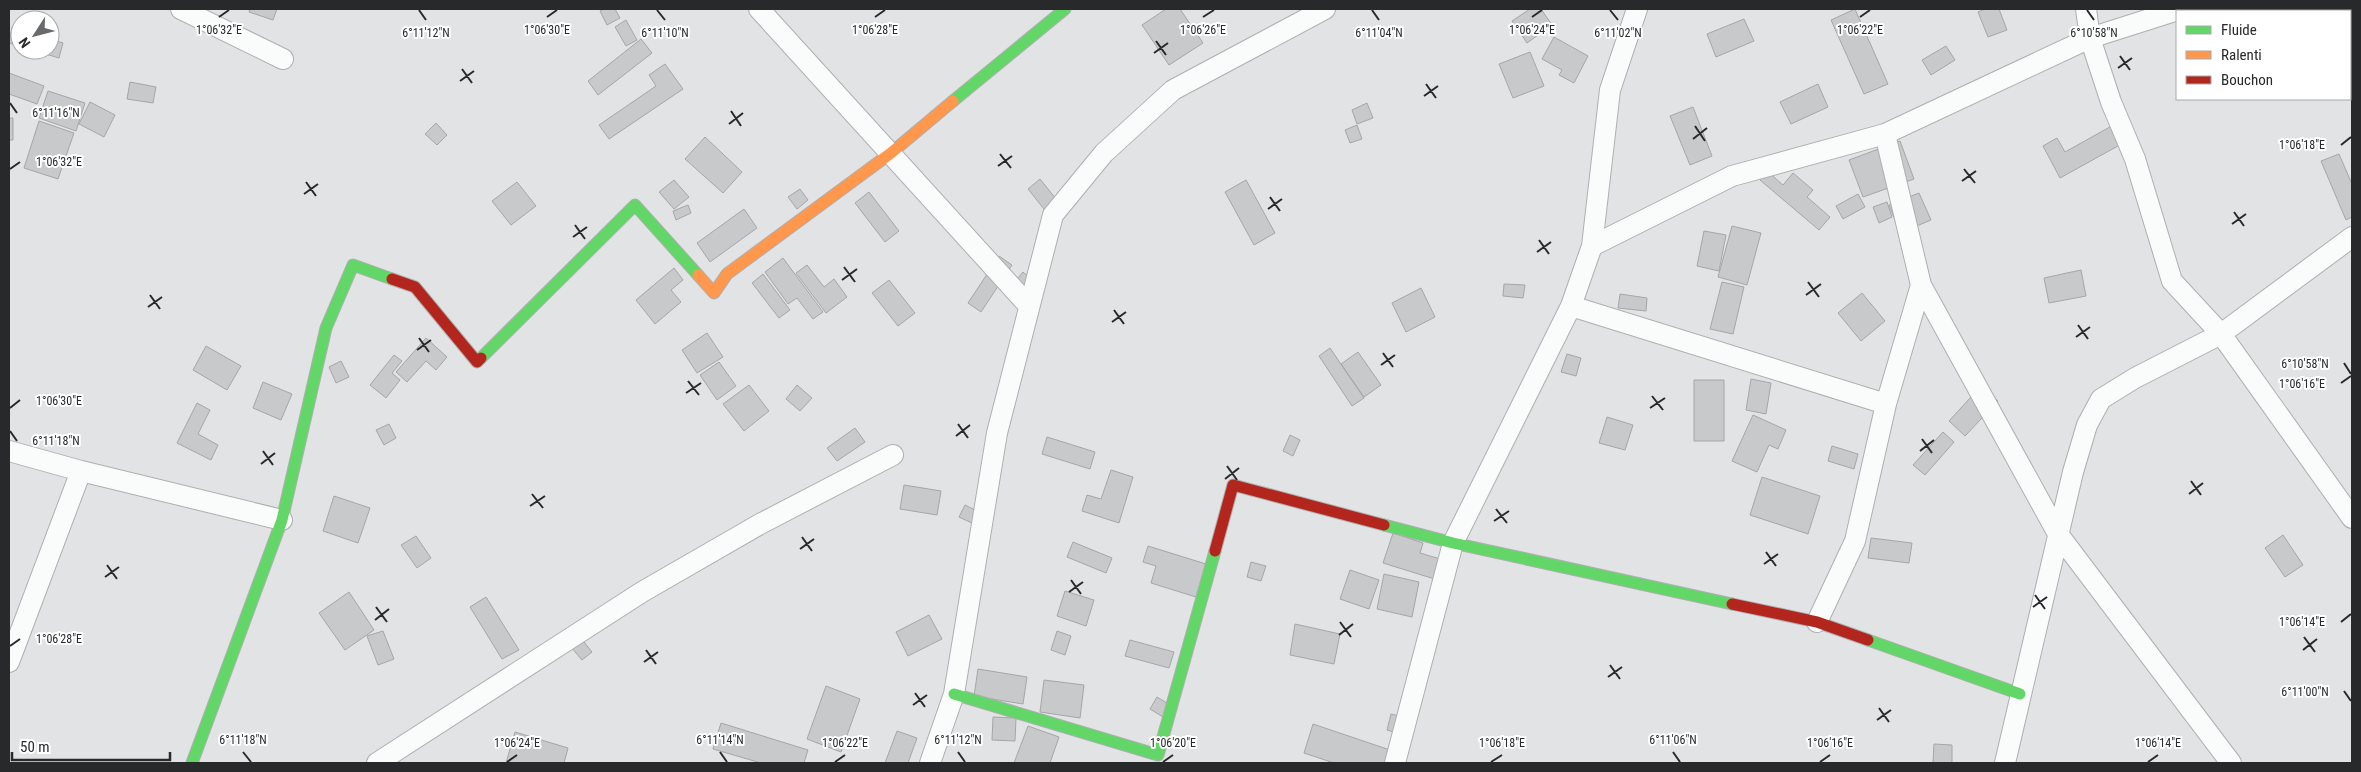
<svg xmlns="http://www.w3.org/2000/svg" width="2361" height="772" font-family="'Roboto Condensed',sans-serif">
<rect width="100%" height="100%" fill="#e1e3e5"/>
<!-- building -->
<path fill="#c8c9cb" stroke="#a4a6a8" d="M250,9H277L273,20L249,12Z
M604,9H615L620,18L607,25L600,11Z
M1166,9H1180L1203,43L1169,65L1142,25Z
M1530,9H1541L1552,25L1527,43L1512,21Z
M1855,9L1888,84L1864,94L1831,20Z
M1985,9H1999L2007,30L1988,37L1978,12Z
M2351,13L2352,14V50L2350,48Z
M1744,19L1754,41L1716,57L1707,34Z
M626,20L637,40L626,46L615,27Z
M12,27L20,30V46L9,43Z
M1554,37L1588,56L1574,83L1559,75L1562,70L1542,59Z
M50,39L63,43L59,58L32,50H50Z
M641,39L652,53L598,95L588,81Z
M1946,46L1955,60L1931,75L1922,60Z
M1530,52L1544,86L1513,98L1499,64Z
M665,64L683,89L609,139L599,125L656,86L649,75Z
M9,73L44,86L37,104L9,94Z
M130,82L156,87L153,103L127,99Z
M1818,84L1828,107L1791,124L1780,102Z
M48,91L85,103L76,131L39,118Z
M90,102L115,115L104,137L79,124Z
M1367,103L1373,118L1357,124L1352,110Z
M1693,107L1712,156L1690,165L1670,116Z
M9,118H13V140H9Z
M2126,118L2136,136L2060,178L2043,146L2057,138L2065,152Z
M39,121L74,133L58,179L24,168Z
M436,123L447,135L437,145L425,134Z
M1357,125L1362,139L1350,143L1345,130Z
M705,137L742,172L723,193L685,159Z
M1900,141L1914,179L1863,197L1849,160Z
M2339,154L2352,184V217L2346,220L2321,161Z
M1767,171L1783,185L1793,173L1813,190L1807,197L1830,217L1819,230L1760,180Z
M1040,179L1060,204L1048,214L1028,189Z
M674,180L689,197L674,209L659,192Z
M1246,180L1275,233L1254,245L1225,192Z
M517,182L536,206L511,225L492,201Z
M800,189L808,200L797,209L788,197Z
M869,192L899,231L885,242L855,203Z
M1919,193L1931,220L1900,233L1889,205Z
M1858,194L1865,207L1843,219L1836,206Z
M1887,202L1892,217L1879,223L1873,207Z
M688,205L691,213L676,220L673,211Z
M744,209L757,228L710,262L697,243Z
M1732,226L1761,233L1747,285L1718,277Z
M1704,231L1726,235L1719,271L1697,266Z
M999,256L1012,265L981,312L968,303Z
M783,258L823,312L813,319L797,298L788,304L765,272Z
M807,265L824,287L834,279L847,297L826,313L796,273Z
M674,268L683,280L671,290L681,302L655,324L636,300Z
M2081,270L2086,296L2049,303L2044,278Z
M1023,272L1035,283L1024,296L1012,285Z
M763,274L790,310L779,318L752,283Z
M889,280L915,313L898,326L872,293Z
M1722,282L1744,287L1733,334L1710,329Z
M1504,284L1525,285L1523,298L1503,296Z
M1421,288L1435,317L1406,332L1392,303Z
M1862,293L1885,321L1861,341L1838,313Z
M1620,294L1647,298L1646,311L1618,308Z
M707,333L723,357L697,373L682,350Z
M426,338L447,357L436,370L426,361L407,382L396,372Z
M206,346L241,366L227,390L193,370Z
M1330,348L1364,398L1352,406L1319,356Z
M1358,352L1381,385L1364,397L1341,364Z
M1567,354L1581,358L1576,376L1561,372Z
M394,355L402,361L392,373L400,380L386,398L370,385Z
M341,361L349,377L336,383L329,367Z
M719,362L736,386L717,400L700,375Z
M1751,379L1771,383L1766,414L1746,410Z
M1694,380H1724V441H1694Z
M263,382L292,394L281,420L253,408Z
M749,385L769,411L744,431L723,404Z
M797,385L812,398L800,411L786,399Z
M1982,385L1998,401L1965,436L1949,421Z
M197,403L210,410L198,434L218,445L211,460L177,443Z
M1753,415L1786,430L1778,449L1769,445L1757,472L1732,461Z
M1607,417L1633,425L1625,450L1599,443Z
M389,424L396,438L384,445L376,430Z
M855,428L865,442L837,461L827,448Z
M1943,432L1954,442L1925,475L1913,465Z
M1290,435L1300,440L1293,456L1283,451Z
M1047,437L1095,452L1090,469L1042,454Z
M1832,446L1858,454L1854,469L1828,461Z
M1111,470L1133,477L1119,523L1082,511L1087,495L1101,499Z
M1762,477L1820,496L1808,534L1750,515Z
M904,485L941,491L937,515L900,509Z
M334,496L370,508L358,543L323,531Z
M965,505L979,512L974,524L959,517Z
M1393,533L1423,543L1420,553L1447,561L1441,581L1383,563Z
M2283,535L2303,565L2285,577L2265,548Z
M416,536L431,558L417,568L401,545Z
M1871,538L1912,543L1909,563L1868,558Z
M1073,542L1112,558L1106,573L1067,557Z
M1148,546L1206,564L1196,597L1151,583L1156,566L1143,562Z
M1251,562L1266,566L1261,581L1247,577Z
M1350,570L1379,580L1369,609L1340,599Z
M1384,574L1419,582L1412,617L1377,609Z
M1065,591L1094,600L1086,626L1057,616Z
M349,592L374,630L345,650L319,613Z
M486,597L519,650L502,659L470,607Z
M929,615L942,639L908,656L896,632Z
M1295,624L1340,634L1334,664L1290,655Z
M383,631L394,659L378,665L367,636Z
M1057,631L1071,636L1065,655L1051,650Z
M580,637L592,652L582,660L570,646Z
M1130,640L1174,652L1169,668L1125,656Z
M978,669L1027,677L1023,704L974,696Z
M1044,680L1084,685L1080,718L1040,712Z
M826,686L860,699L841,752L807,739Z
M1157,697L1170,705L1163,717L1150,709Z
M1391,714L1411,719L1407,736L1387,730Z
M993,717L1016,718L1015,741L992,740Z
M721,723L808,750L804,763H761L713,749Z
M1313,724L1390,750L1386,763H1334L1304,753Z
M1028,726L1059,737L1050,763H1014Z
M897,731L917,738L908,763H885Z
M515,732L568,748L564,763H506Z
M1934,744L1952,745V763H1933Z"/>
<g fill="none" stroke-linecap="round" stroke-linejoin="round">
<!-- street casing -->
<g stroke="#aeafb1" stroke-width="22">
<path id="street" d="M181,9L283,59
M759,9L1029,306
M2086,9L2090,38L2111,102L2135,159L2172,281L2221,334L2352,518
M1885,134L1921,285L2058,534L2231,763
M1592,246L1732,176L1885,134L2090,38L2181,9
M1571,306L1886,404
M9,451L81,471
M1817,622L1855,541L1886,404L1921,285
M9,662L81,471L282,520
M377,763L642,592L760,524L893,455
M930,763L954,694L997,433L1053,215L1104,153L1173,90L1325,9
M1395,763L1453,543L1571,306L1592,246L1610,90L1637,9
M2005,763L2073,472L2087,425L2101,399L2135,378L2221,334L2352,237"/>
</g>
<!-- fast casing -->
<g stroke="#aeafb1" stroke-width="13">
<path id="fast" d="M953,101L1065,9
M481,358L635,205L698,275
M1384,525L1453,543L1732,604
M1868,640L2020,694
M954,694L1158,755L1215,551
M192,763L282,520L326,328L353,265L392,279"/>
</g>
<!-- slow casing -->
<g stroke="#aeafb1" stroke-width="13">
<path id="slow" d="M698,275L714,293L727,274L891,153L953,101"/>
</g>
<!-- jam casing -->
<g stroke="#aeafb1" stroke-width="13">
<path id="jam" d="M392,279L415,287L477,362L481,358
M1215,551L1233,485L1384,525
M1732,604L1817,622L1868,640"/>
</g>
<!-- street -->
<use href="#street" stroke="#fafbfb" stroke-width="20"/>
<!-- fast -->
<use href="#fast" stroke="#63d668" stroke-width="11"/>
<!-- slow -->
<use href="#slow" stroke="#ff974d" stroke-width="11"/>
<!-- jam -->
<use href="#jam" stroke="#b3261e" stroke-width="11"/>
</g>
<!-- ticks -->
<path fill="none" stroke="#28292b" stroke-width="2" d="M419,10L426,20M657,10L665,20M1372,10L1379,20M1610,10L1618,20M2087,10L2094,20M219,17L229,10M547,17L557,10M875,17L885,10M1203,17L1214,10M1532,17L1542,10M1860,17L1870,10M1156,41L1166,55M1154,53L1168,43M2120,56L2130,70M2118,68L2132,58M462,69L472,83M460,81L474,71M1426,84L1436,98M1424,96L1438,86M10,103L17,113M731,111L741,126M729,124L743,113M1695,126L1705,141M1693,139L1707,128M2341,145L2351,137M1000,154L1011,168M998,166L1012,156M10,169L20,162M1964,169L1975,183M1962,181L1976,171M306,182L316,196M304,194L318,184M1270,197L1280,211M1268,209L1282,199M2234,212L2244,226M2232,224L2246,214M575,225L585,239M573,237L587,227M1539,240L1549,254M1537,252L1551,242M844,267L855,282M842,280L857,269M1808,282L1819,297M150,295L160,309M1806,295L1821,284M148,307L162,297M1114,310L1124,324M1112,322L1126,312M2078,325L2088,339M2076,337L2090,327M419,338L429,352M417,350L431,340M1383,353L1393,367M2344,363L2351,374M1381,365L1395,355M688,381L699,395M2341,383L2351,376M686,393L701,383M1652,396L1663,410M10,408L20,400M1650,408L1665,398M958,424L968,438M10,431L17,441M956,436L970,425M1922,439L1932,453M263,451L273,465M1920,451L1934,440M261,464L275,453M1227,466L1237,480M1225,479L1239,468M2191,481L2201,495M532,494L543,508M2189,494L2203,483M530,506L545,496M1496,509L1507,523M1494,521L1509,511M802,537L812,551M800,549L814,539M1766,552L1776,566M1764,564L1778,554M107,565L117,579M105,577L119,567M1071,580L1081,594M1069,592L1083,582M2035,595L2045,609M376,607L387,622M2033,607L2047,597M375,620L389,609M1340,622L1351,637M2341,622L2351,614M1339,635L1353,624M2304,637L2315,652M10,646L20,639M646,650L656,664M2303,650L2317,639M644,662L658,652M1610,665L1620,679M1608,677L1622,667M2344,691L2351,701M915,693L925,707M913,705L927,695M1879,708L1889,722M1877,720L1891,710M243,752L251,762M720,752L727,762M958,752L965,762M1673,752L1680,762M507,762L517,755M835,762L845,755M1163,762L1173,755M1491,762L1502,755M1820,762L1830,755M2148,762L2158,755"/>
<g font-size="12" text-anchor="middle" fill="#28292b" stroke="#fff" stroke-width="4" stroke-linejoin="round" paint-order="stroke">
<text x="219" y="34">1°06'32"E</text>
<text x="547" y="34">1°06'30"E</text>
<text x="875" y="34">1°06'28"E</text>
<text x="1203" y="34">1°06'26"E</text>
<text x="1532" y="34">1°06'24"E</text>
<text x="1860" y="34">1°06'22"E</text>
<text x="426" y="37">6°11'12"N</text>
<text x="665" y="37">6°11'10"N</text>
<text x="1379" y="37">6°11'04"N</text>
<text x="1618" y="37">6°11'02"N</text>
<text x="2094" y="37">6°10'58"N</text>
<text x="56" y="117">6°11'16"N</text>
<text x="2302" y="149">1°06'18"E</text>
<text x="59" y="166">1°06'32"E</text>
<text x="2305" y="368">6°10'58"N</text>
<text x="2302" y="388">1°06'16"E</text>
<text x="59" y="405">1°06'30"E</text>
<text x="56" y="445">6°11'18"N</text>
<text x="2302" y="626">1°06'14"E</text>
<text x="59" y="643">1°06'28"E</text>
<text x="2305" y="696">6°11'00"N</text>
<text x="243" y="744">6°11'18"N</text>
<text x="720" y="744">6°11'14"N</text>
<text x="958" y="744">6°11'12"N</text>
<text x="1673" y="744">6°11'06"N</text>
<text x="517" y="747">1°06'24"E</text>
<text x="845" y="747">1°06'22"E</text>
<text x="1173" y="747">1°06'20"E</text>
<text x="1502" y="747">1°06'18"E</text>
<text x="1830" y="747">1°06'16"E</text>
<text x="2158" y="747">1°06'14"E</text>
</g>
<!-- border -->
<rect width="2361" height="772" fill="none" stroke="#28292b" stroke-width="20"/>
<!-- legend -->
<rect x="2176" y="10" width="175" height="90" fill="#ffffff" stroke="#a9a9aa"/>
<rect x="2186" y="26" width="25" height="8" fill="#63d668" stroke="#a9a9aa"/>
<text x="2221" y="35" font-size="15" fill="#28292b">Fluide</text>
<rect x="2186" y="51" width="25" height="8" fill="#ff974d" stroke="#a9a9aa"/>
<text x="2221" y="60" font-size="15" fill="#28292b">Ralenti</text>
<rect x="2186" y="76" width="25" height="8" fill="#b3261e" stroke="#a9a9aa"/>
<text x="2221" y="85" font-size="15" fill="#28292b">Bouchon</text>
<!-- north arrow -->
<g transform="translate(35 35) rotate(234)"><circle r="24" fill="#ffffff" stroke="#a9a9aa"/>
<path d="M0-4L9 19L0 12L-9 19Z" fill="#696a6c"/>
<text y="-8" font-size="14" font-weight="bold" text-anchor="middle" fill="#28292b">N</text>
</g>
<!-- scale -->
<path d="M12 752v8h158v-8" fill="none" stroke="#28292b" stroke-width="2.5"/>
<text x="20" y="752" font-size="15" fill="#28292b" stroke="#ffffff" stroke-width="4" paint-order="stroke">50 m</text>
</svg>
